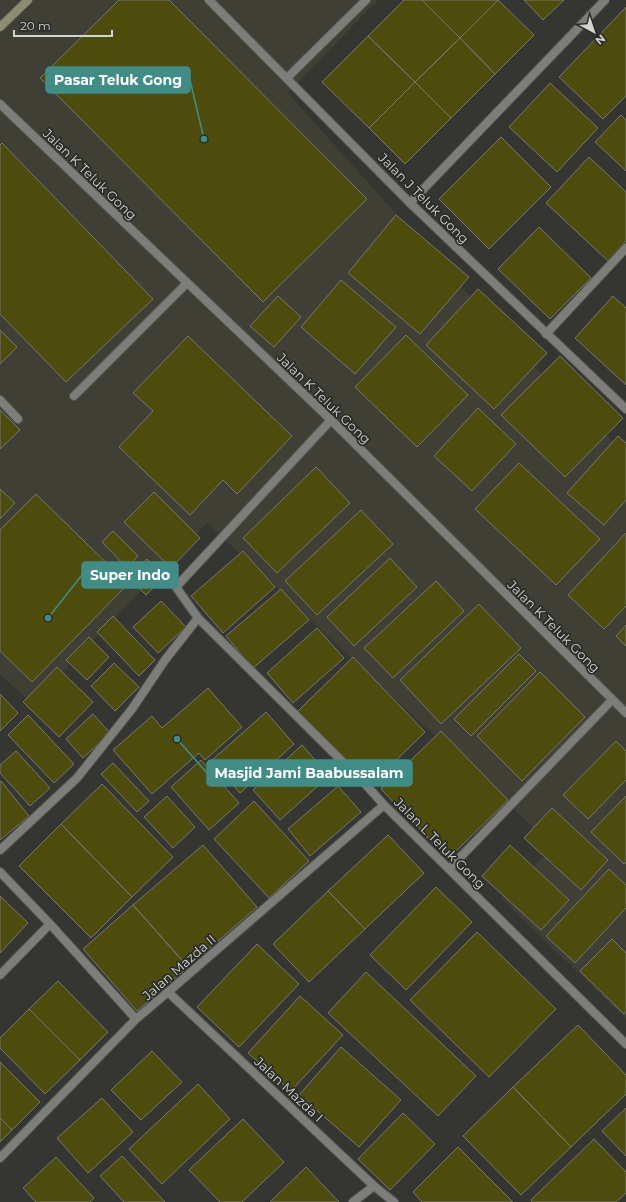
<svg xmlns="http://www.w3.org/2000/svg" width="626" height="1202" font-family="Montserrat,sans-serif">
<rect width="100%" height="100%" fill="#353532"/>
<!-- built -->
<path fill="#3f3f35" d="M0,0H378L288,93L528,361L626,454V1019L500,897L554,847L207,523L32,703L0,675Z"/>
<!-- building -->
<path fill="#4e4c0d" stroke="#777773" d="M119,0H169L367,199L263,302L40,78Z
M404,0H422L460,38L415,82L368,36Z
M422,0H498L460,38Z
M498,0L534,35L495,74L460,38Z
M524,0H564L543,20Z
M626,7V96L603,119L559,77Z
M368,36L415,82L369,128L322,82Z
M460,38L495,74L451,118L415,82Z
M415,82L451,118L405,164L369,128Z
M550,83L598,128L557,172L509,127Z
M621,115L626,120V171L595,142Z
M501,137L551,187L489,249L439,199Z
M2,143L153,299L66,382L0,314V145Z
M589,157L626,192V241L608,261L546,203Z
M396,215L469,277L420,334L348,273Z
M539,227L591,278L550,319L498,269Z
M341,280L396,327L355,374L301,327Z
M478,289L547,353L494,409L426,345Z
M278,296L301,317L274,347L250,326Z
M613,296L626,308V385L575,338Z
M0,330L17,347L0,364Z
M406,335L468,395L417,447L355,387Z
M188,336L292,436L237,494L223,480L190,515L119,447L153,411L133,393Z
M560,356L623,418L565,477L501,415Z
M478,408L516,444L472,491L434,456Z
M0,410L20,430L0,449Z
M618,436L626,443V500L604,525L567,493Z
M519,463L600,539L556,585L475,509Z
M316,467L350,503L277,573L243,538Z
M0,489L15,503L0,519Z
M154,492L200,538L171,568L124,522Z
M36,494L128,584L32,682L0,651V530Z
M361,510L393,544L317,615L285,581Z
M113,531L138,556L127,568L102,542Z
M626,533V606L604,629L568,595Z
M243,551L275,587L223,633L191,596Z
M390,558L417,587L354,646L327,617Z
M147,559L165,577L146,595L128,577Z
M436,581L464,611L393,678L364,648Z
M281,589L309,620L253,668L226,636Z
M161,601L186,627L158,653L133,627Z
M479,604L521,648L441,724L400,680Z
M113,616L155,660L139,676L97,632Z
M626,625V646L616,636Z
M317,628L344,658L293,703L267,673Z
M89,637L109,657L87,680L66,660Z
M519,654L536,671L471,736L454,719Z
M353,657L425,732L370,786L297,712Z
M114,663L139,687L115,711L91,686Z
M57,667L93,702L59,737L23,702Z
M540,672L585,717L522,781L477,736Z
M208,688L242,727L205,760L199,753L152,794L113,750L152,716L162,728Z
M0,694L18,713L0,731Z
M266,712L294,744L240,793L211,761Z
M93,714L110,733L83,758L66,739Z
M28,715L74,764L54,783L8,735Z
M441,731L508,800L448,859L381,789Z
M616,741L626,751V780L588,819L563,795Z
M302,745L329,776L280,820L253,790Z
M16,751L50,788L30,806L0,773V765Z
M201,760L239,803L209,830L171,787Z
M113,763L149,801L137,812L101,774Z
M1,781L29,816L0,840V782Z
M102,784L173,857L132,897L61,824Z
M338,786L361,812L310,856L288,829Z
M167,796L195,827L173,848L144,817Z
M626,796V862L624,864L591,832Z
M254,801L309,861L269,898L214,839Z
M552,808L608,860L581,890L524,838Z
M61,824L132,897L91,938L19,866Z
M388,835L424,873L365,929L328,891Z
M203,845L257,907L188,967L133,905Z
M510,845L569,900L541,930L482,876Z
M609,869L626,885V908L575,963L546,936Z
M436,887L472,922L406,990L370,955Z
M328,891L365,929L309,982L273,944Z
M0,896L28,923L0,953Z
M133,905L188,967L137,1011L83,949Z
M477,932L556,1009L489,1077L410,1000Z
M612,939L626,953V1011L624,1014L580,971Z
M257,944L299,984L239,1047L197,1007Z
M366,972L476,1076L438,1116L328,1013Z
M58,981L108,1032L80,1060L29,1009Z
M300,996L343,1035L291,1091L248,1053Z
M29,1009L80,1060L45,1094L0,1048V1038Z
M578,1025L626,1075V1094L571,1147L513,1087Z
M341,1047L401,1100L359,1147L299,1095Z
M152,1051L182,1082L141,1120L111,1090Z
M0,1062L40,1102L12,1130L0,1118Z
M198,1084L230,1119L162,1184L129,1149Z
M513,1087L571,1147L521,1195L463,1136Z
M102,1098L133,1132L88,1173L57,1138Z
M626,1108V1156L602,1131Z
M403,1113L435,1144L390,1190L358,1159Z
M0,1118L12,1130L0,1142Z
M243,1119L284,1162L242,1202H220L189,1170Z
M594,1139L626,1172V1193L616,1202H532L531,1200Z
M458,1147L513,1202H422L413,1192Z
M122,1156L165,1202H124L100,1176Z
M56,1157L94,1198L90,1202H36L23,1188Z
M306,1167L339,1202H270Z"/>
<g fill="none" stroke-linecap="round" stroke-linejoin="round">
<!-- lane casing -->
<g stroke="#545451" stroke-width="10">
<path id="lane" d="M209,0L410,203L626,409
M74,396L187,283"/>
</g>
<!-- street casing -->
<g stroke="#545451" stroke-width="10">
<path id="street" d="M287,78L366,0
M0,104L331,420L626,713
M410,203L605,0
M546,334L626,248
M0,400L18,419
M331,420L176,587L198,618L367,786L384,805L626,1044
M0,850L77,778L132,709L165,660L198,618
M449,869L612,700
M0,872L50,924L136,1019
M0,975L50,924
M168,992L374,1186L394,1202
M0,1158L136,1019L168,992L384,805
M353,1202L374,1186"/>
</g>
<!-- secondary casing -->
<g stroke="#545451" stroke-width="10">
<path id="secondary" d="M0,27L28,0"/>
</g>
<!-- lane -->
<use href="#lane" stroke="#7d7d79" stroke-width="8"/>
<!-- street -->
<use href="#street" stroke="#7d7d79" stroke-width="8"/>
<!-- secondary -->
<use href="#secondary" stroke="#8d8d71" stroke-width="8"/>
</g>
<g text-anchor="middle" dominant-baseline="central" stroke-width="3.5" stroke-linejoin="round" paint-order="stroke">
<!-- street labels -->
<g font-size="13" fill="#d3d3d1" stroke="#2b2b28">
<text transform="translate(90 174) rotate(44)">Jalan K Teluk Gong</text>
<text transform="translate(424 198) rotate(45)">Jalan J Teluk Gong</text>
<text transform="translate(324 398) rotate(44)">Jalan K Teluk Gong</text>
<text transform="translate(554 626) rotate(45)">Jalan K Teluk Gong</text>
<text transform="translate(440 843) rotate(45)">Jalan L Teluk Gong</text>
<text transform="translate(179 967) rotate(-41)">Jalan Mazda II</text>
<text transform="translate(289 1089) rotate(43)">Jalan Mazda I</text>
</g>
</g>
<!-- callouts -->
<path fill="none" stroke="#408d87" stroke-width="1.5" d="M204 139L190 80M48 618L82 575M177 739L207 773"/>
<g fill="#408d87" stroke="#2b2b28" stroke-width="1.5">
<circle cx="204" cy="139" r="4"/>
<circle cx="48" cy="618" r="4"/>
<circle cx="177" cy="739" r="4"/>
</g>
<g fill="#408d87" stroke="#408d87" stroke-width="1.5">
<rect x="46" y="67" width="144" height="26" rx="4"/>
<rect x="82" y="562" width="96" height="26" rx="4"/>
<rect x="207" y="760" width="205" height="26" rx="4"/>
</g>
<g font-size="14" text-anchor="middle" font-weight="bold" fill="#fff">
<text x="118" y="85">Pasar Teluk Gong</text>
<text x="130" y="580">Super Indo</text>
<text x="309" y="778">Masjid Jami Baabussalam</text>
</g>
<!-- north arrow -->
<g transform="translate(594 32) rotate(140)" stroke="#2b2b28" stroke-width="3" paint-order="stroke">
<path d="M0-3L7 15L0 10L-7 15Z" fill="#d3d3d1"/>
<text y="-6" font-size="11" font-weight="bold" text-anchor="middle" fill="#d3d3d1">N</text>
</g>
<!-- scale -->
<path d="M14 30v6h98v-6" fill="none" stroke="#d3d3d1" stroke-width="2"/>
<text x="20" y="30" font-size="12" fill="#d3d3d1" stroke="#2b2b28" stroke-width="3" paint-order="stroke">20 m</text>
</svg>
